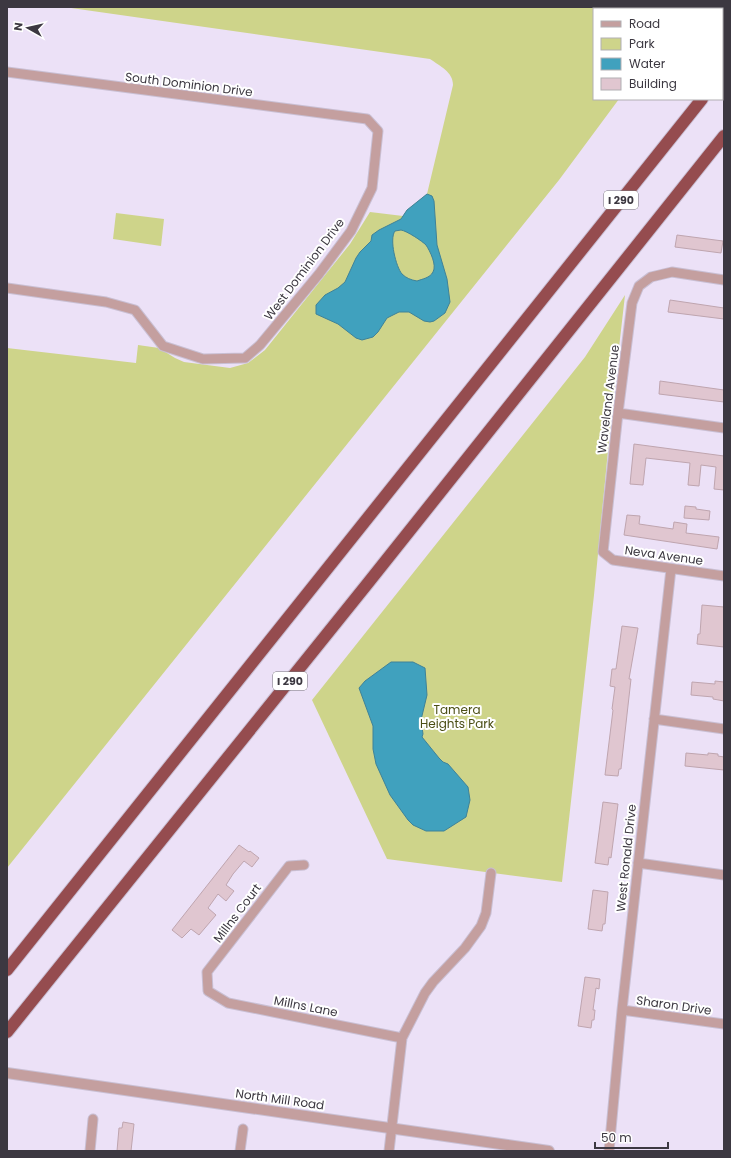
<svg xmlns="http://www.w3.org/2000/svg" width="731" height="1158" font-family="Poppins,sans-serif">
<rect width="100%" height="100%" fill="#ece1f7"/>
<!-- green -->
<path fill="#ced48a" d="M64,7H686L685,9H594V99H619L559,180L7,868V348L136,363L138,345L159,348L175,358L184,362L230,368L248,363L265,350L350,244L370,212L403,216L407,210L427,194L453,85C453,72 440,66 430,59Z
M116,213L164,219L161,246L113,239Z
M625,295L612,409L594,595L562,882L387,859L312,700L585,357Z"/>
<!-- water -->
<path fill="#40a1be" stroke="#3f8298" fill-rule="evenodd" d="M427,194L432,196L434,201L437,245L447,279L450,302L445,313L434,321L430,322L424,321L409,312H399L387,318L378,332L373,337L362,340L356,338L338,324L316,314V305L325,295L338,288L345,282L356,258L360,252L371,241L372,235L379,230L401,219L407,210ZM401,230C407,231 422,241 426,245C430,251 437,265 433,272C430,278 422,279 417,281C411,280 406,278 402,274C396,267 389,239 395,231Z
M391,662H413L425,668L427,695L421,720L423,734L422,737L439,758L443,762L448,764L468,787L470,800L466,817L444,831H426L413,825L408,820L390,795L376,764L373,749V726L359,688L365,681Z"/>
<!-- building -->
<path fill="#e0c6d0" stroke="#bfa5af" d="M677,235L723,241L721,253L675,247Z
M670,300L724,308V319L668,312Z
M660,381L724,390V402L659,394Z
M634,444L724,456V490L714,489L716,467L701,465L699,486L688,485L690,463L646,458L643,485L630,484Z
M685,506L696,507V509L710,511L709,520L684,518Z
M627,515L640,516L639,524L673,529L674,522L687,524L686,533L719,537L717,549L624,535Z
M702,605L724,607V647L697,644L698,634H700Z
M622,626L638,628L629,679H631L622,759L621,769H619L618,776L605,775L613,710L612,709L615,687L610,686L612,669H616Z
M715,681L724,682V701L713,699V697L691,695L692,682L715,684Z
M686,753L708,755V753L718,754V756L724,757V770L685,766Z
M603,802L618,804L611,858L609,857L608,865L595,863Z
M239,845L249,852L250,851L259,858L252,867L244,861L233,874L226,885L234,891L226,901L218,894L208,908L216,915L199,935L191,929L182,938L172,930Z
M593,890L608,892L605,924H603L602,931L588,929Z
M585,977L600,979L599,989L596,988L593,1010H595L594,1020H592L591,1028L578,1026Z
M123,1122L134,1124L131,1151H117L119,1128H122Z"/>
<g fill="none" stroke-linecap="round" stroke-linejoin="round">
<!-- minor casing -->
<g stroke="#c9bfd3" stroke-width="11">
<path id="minor" d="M7,72L367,119L378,131L372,188L351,231L319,274L260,345L245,358L203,359L163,346L135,310L106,302L7,288
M724,280L672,272L651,277L639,286L632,303L618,413L603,552L613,560L724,576
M618,413L724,428
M654,719L724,729
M638,863L724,875
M304,865L289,866L207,972L208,991L228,1003L402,1038
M622,1010L724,1024
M90,1151L93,1119
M240,1151L243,1129
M389,1151L402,1038L425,993L433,982L465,948L481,926L486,913L491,873
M609,1151L622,1010L671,569"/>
</g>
<!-- tertiary casing -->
<g stroke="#c9bfd3" stroke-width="12">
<path id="tertiary" d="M7,1073L549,1151"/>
</g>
<!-- motorway casing -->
<g stroke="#c9bfd3" stroke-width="14">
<path id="motorway" d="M722,74L724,72
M7,970L702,99
M7,1032L368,583L724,136"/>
</g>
<!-- minor -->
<use href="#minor" stroke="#c49f9f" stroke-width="9"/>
<!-- tertiary -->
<use href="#tertiary" stroke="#c49f9f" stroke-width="10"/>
<!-- motorway -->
<use href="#motorway" stroke="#954c4f" stroke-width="12"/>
</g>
<g text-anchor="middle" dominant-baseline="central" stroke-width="4" stroke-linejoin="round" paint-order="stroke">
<!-- shield labels -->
<g fill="#fff" stroke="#76747a" stroke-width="1">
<rect x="604" y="191" width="34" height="18" rx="3"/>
<rect x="273" y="672" width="34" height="18" rx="3"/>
</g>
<g font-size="11" font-weight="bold" fill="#3c3841">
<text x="621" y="200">I 290</text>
<text x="290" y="681">I 290</text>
</g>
<!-- street labels -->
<g font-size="12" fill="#3c3841" stroke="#fff">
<text transform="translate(189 84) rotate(7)">South Dominion Drive</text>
<text transform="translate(304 269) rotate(-53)">West Dominion Drive</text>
<text transform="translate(608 399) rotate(-83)">Waveland Avenue</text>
<text transform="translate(664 555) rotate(8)">Neva Avenue</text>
<text transform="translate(626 858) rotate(-84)">West Ronald Drive</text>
<text transform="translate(237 913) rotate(-53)">Millns Court</text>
<text transform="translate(674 1005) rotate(8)">Sharon Drive</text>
<text transform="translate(306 1006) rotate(11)">Millns Lane</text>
<text transform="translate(280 1099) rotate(8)">North Mill Road</text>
</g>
<!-- park labels -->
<g font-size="12" fill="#4b4e15" stroke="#fff">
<text x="457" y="709">Tamera<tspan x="457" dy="14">Heights Park</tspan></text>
</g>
</g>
<!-- border -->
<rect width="731" height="1158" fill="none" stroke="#3c3841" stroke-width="16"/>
<!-- legend -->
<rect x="593" y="8" width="130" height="92" fill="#ffffff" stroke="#b1afb3"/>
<rect x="601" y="21" width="20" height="6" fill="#c49f9f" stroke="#b1afb3"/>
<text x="629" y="28" font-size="12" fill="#3c3841">Road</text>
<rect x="601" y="38" width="20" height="12" fill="#ced48a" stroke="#b1afb3"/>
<text x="629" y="48" font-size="12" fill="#3c3841">Park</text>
<rect x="601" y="58" width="20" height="12" fill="#40a1be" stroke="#b1afb3"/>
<text x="629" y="68" font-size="12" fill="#3c3841">Water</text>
<rect x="601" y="78" width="20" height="12" fill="#e0c6d0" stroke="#b1afb3"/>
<text x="629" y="88" font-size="12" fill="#3c3841">Building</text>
<!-- north arrow -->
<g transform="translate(28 28) rotate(278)" stroke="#ffffff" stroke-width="3" paint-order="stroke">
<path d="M0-3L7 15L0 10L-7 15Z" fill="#3c3841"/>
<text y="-6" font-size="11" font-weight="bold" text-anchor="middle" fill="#3c3841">N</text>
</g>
<!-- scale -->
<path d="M595 1142v6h73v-6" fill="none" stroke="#3c3841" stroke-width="2"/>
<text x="601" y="1142" font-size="12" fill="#3c3841" stroke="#ffffff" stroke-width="3" paint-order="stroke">50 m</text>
</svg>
